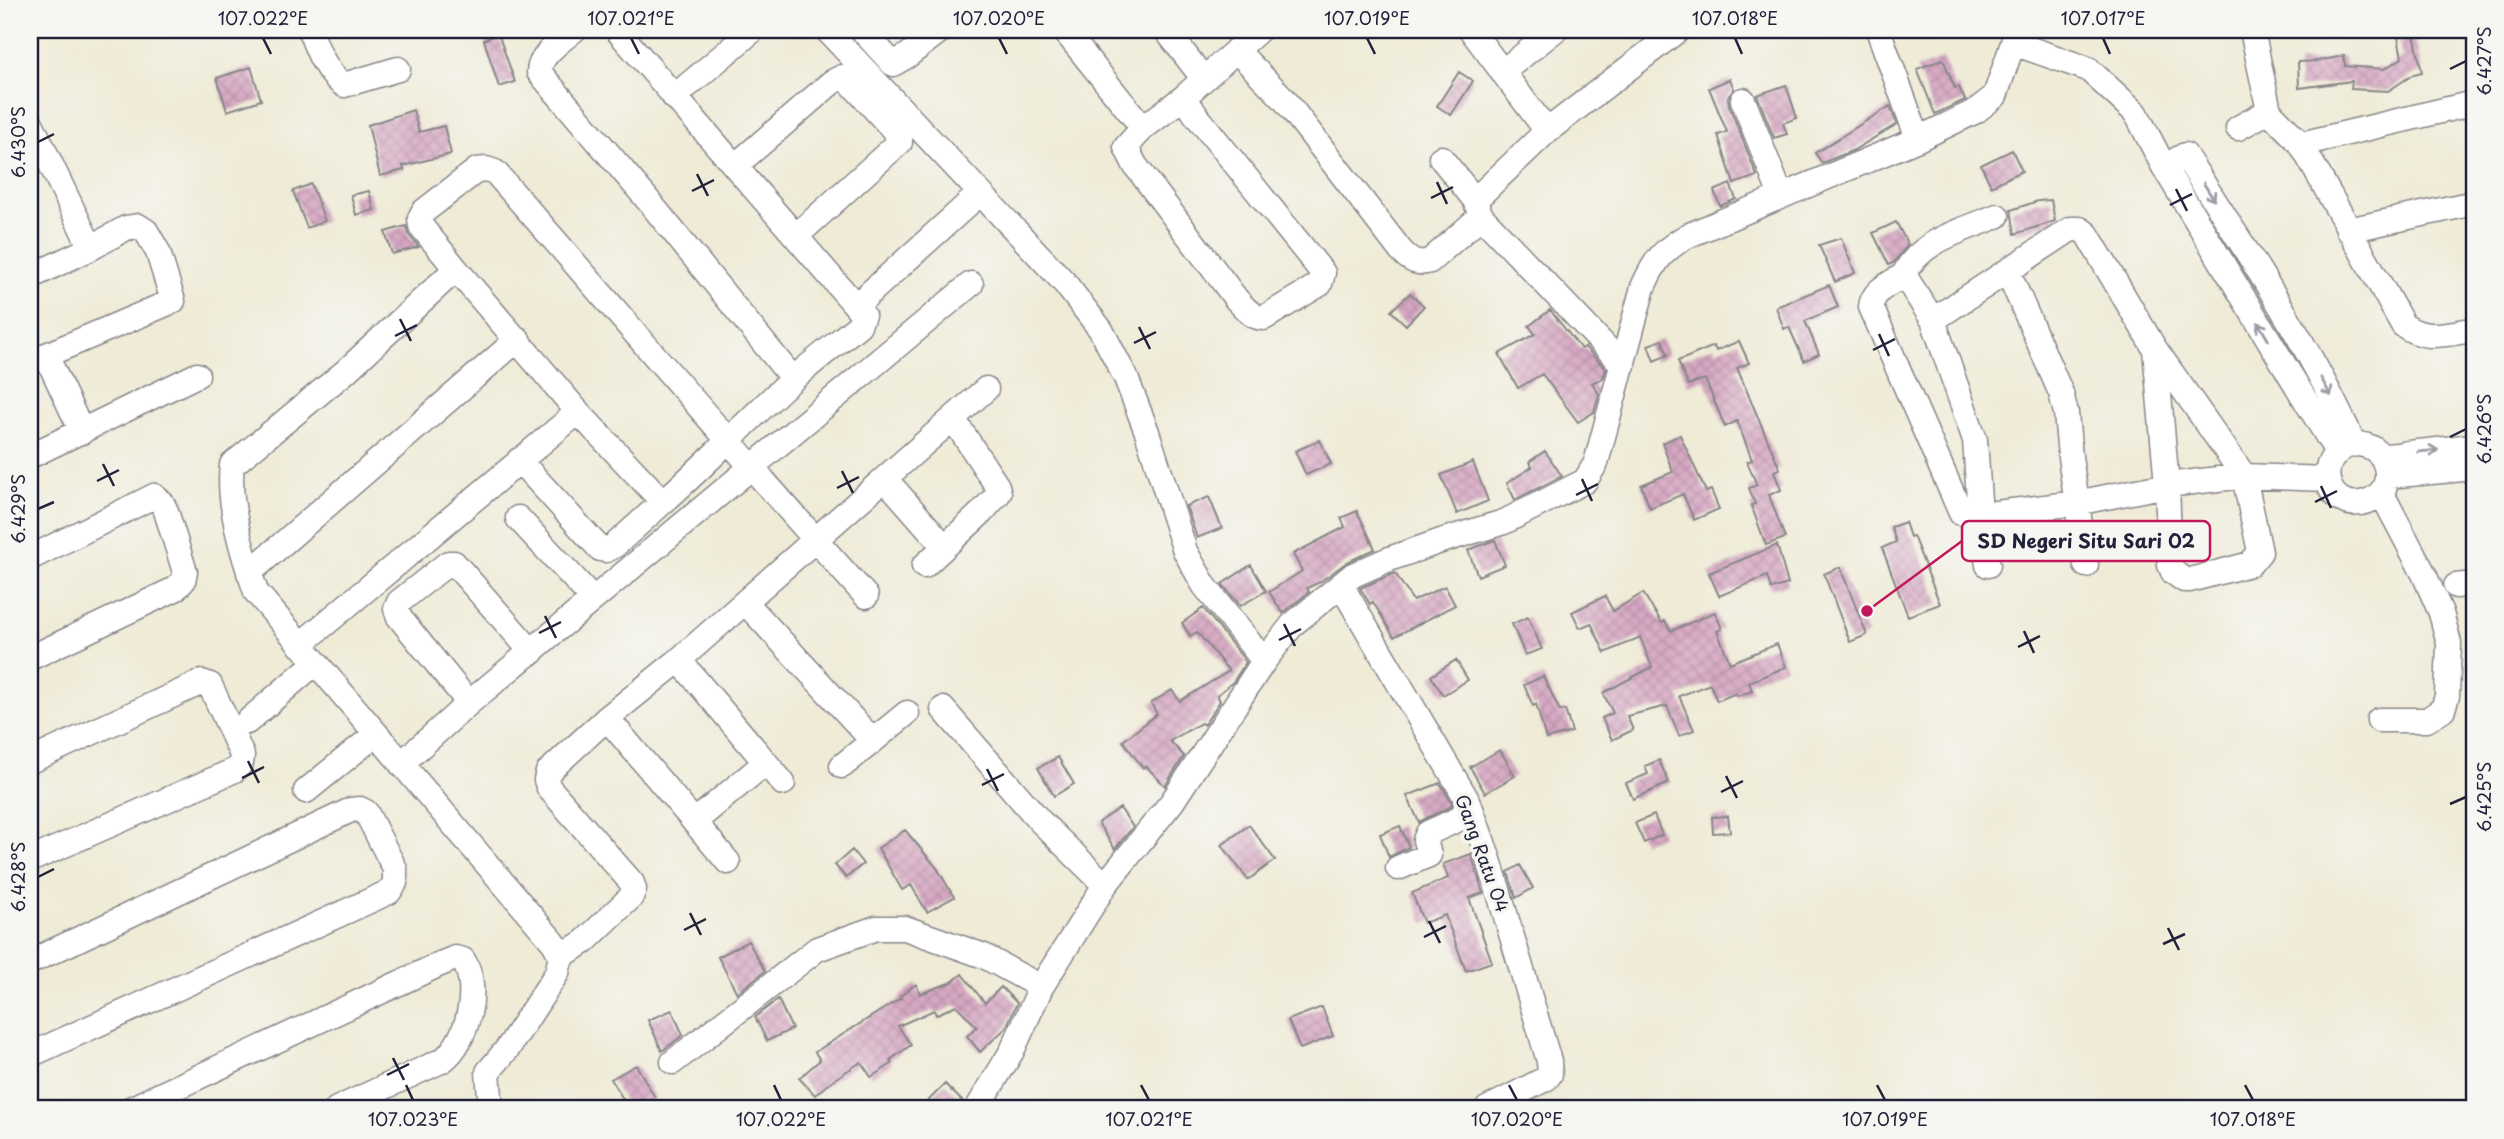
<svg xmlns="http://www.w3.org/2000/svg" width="2504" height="1139" font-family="'Playpen Sans',sans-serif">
<defs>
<pattern id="building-cross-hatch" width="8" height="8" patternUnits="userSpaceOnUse" patternTransform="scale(1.75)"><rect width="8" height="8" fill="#d7a8c3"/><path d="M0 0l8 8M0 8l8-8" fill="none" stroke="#b890a8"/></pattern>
</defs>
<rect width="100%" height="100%" fill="#f6f6f2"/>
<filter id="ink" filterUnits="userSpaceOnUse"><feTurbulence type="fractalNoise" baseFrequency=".0143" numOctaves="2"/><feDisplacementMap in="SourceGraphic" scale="14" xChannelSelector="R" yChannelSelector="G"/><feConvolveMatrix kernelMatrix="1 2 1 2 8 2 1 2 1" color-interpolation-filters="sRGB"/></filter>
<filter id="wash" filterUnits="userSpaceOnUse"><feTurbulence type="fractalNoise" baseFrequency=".00686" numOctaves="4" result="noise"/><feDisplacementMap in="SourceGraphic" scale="28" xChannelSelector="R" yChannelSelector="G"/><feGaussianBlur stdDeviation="1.57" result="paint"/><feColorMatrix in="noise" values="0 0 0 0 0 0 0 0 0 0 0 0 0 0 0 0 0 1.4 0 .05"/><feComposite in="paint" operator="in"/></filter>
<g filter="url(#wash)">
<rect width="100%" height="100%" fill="#efebd7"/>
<g id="blocks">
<!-- building -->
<path fill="url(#building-cross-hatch)" d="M498,33L515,82L499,87L484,40Z
M2414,34L2422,72L2414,74L2388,91L2351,89L2352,81L2299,88L2298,62L2317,61L2344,56L2345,66L2384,69L2402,58L2398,37Z
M1943,59L1955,88L1959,87L1965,100L1935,114L1917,69Z
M251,67L261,100L227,111L217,78Z
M1459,72L1473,81L1451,115L1437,106Z
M1730,79L1734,89L1728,97L1729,105L1757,176L1734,184L1718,135L1727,132L1709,88Z
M1786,85L1797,118L1783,123L1787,134L1774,138L1757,95Z
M1890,106L1897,124L1854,150L1822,163L1815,153Z
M413,110L419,132L444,126L451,154L403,166L404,170L380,176L368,125Z
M2012,150L2022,171L1991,186L1981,165Z
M311,184L325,221L307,228L293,191Z
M1730,184L1736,199L1720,206L1714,191Z
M369,191L374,210L356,215L351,195Z
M2051,200L2055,221L2015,234L2011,210L2038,201Z
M1896,222L1908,245L1894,262L1889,265L1873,233Z
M406,226L409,235L419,247L392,254L385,232Z
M1841,238L1855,273L1835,282L1819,245Z
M1829,285L1838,307L1805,321L1819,354L1804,361L1789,327L1784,329L1776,307Z
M1410,293L1424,306L1406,325L1391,311Z
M1550,310L1581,349L1585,347L1606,369L1603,378L1592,383L1599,394L1594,412L1578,422L1542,374L1518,388L1499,354L1535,334L1529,326Z
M1662,340L1668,355L1654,361L1648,345Z
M1739,341L1749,363L1737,368L1780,469L1774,471L1781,490L1769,495L1785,538L1766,545L1751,505L1755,504L1749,488L1757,485L1747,462L1752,460L1737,421L1725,427L1705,379L1688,385L1678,361L1714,346L1716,351Z
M1680,435L1706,492L1711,490L1719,509L1694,520L1683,494L1650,508L1641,485L1673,472L1662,443Z
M1320,440L1331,464L1306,475L1295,451Z
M1545,451L1562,476L1515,500L1507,483L1532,467L1529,462Z
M1473,462L1488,501L1457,514L1441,475Z
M1209,497L1222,528L1197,538L1186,506Z
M1357,511L1375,549L1347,562L1320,582L1307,588L1309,592L1283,613L1269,592L1302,571L1293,554L1345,527L1341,518Z
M1905,522L1910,537L1913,536L1940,604L1908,616L1882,548L1896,542L1891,527Z
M1495,540L1505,565L1478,576L1468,550Z
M1777,545L1788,584L1771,589L1767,576L1719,596L1709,573Z
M1251,565L1266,591L1240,606L1222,584Z
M1840,567L1867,635L1850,642L1824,574Z
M1395,573L1413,601L1445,586L1455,605L1394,637L1373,602L1370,604L1360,588Z
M1643,593L1662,623L1665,621L1671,631L1715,612L1722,629L1717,631L1730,663L1777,644L1786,667L1749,682L1752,691L1737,696L1736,693L1717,701L1710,684L1679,696L1694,730L1679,736L1667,706L1627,716L1633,730L1612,740L1602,718L1613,713L1603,693L1652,667L1640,637L1605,653L1591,623L1580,628L1572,612L1605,596L1613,611Z
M1203,608L1246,662L1233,682L1217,695L1220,701L1204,725L1201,723L1170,741L1184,756L1165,786L1146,766L1143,768L1123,741L1157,714L1151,703L1172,690L1180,701L1229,671L1197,632L1190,636L1182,623Z
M1528,617L1542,649L1525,655L1512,624Z
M1456,660L1468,680L1443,695L1431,676Z
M1543,676L1560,711L1565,710L1572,732L1546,739L1536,704L1533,706L1524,685Z
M1500,750L1515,776L1485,793L1470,767Z
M1058,757L1074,784L1054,796L1038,768Z
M1659,760L1669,783L1633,799L1626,783L1648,774L1645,766Z
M1440,783L1452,803L1450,807L1419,822L1407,796Z
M1120,808L1133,827L1115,849L1098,823Z
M1654,815L1662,835L1644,843L1635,823Z
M1728,816L1730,832L1713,833L1712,817Z
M1249,825L1275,860L1248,880L1222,845Z
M1400,826L1409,847L1389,857L1380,834Z
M905,830L937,868L954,897L927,912L911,885L902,890L878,848Z
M852,850L863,864L846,878L835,865Z
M1471,854L1483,893L1469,898L1492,962L1466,971L1445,915L1424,923L1412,893L1448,878L1443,864Z
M1520,865L1533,888L1516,898L1508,872Z
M748,941L765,971L737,993L718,957Z
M962,974L985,1003L1001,987L1017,1003L1006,1028L980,1052L967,1036L977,1027L956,1005L936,1015L934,1010L898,1026L911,1045L890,1060L892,1064L871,1077L861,1062L833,1080L815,1095L799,1078L820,1060L815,1052L901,998L900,996L916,984L920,994L952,982Z
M778,999L792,1029L767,1041L755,1017Z
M1322,1007L1333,1036L1300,1049L1288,1020Z
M672,1010L683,1035L662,1051L648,1020Z
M636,1065L655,1097L633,1109H629L611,1079Z
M945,1084L964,1103L962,1109H920Z"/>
</g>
</g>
<g filter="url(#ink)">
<use href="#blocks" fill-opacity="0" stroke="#888689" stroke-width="2"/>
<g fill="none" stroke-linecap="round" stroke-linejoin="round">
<!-- minor casing -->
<g stroke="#888689" stroke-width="27">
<path id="minor" d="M310,30C317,50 326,73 344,85L398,69
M574,30C562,40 539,55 539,72L647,199L793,379
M617,30L856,306
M827,30L1064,282L1101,330L1126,378L1147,432L1185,551L1204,585L1264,661
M862,30L893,64L907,56L941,30
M1064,30L1143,128
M1166,30L1203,78
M1471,30L1547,131L1475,200L1481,216L1623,365
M2252,30L2269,111L2301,144L2403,325C2427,342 2446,333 2474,330
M1880,35L1918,139
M2013,43L2088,69L2136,113L2164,167L2337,452
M1236,50L1284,99L1401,251C1410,260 1417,265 1430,261L1481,216
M1502,72L1555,30
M674,97L753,30
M1184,97L1196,115L1323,273L1320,284L1264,318C1252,318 1245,308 1237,300L1135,165L1126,147L1143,128L1184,97L1259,30
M1743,100L1781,196
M30,121L91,248
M2238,128L2269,111
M1547,131L1678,30
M2301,144L2474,103
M1441,158L1475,200
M735,166L832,82L842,77L851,83L900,137V142L891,150L796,236
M2164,167L2185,155C2245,249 2308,342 2354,444
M2348,230L2474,203
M456,269L345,372L232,465C227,504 243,555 256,592L554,943L561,956L557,973L508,1048L488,1072L491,1109
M2008,272L2061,393L2066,413L2070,457L2086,565
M1904,275C1919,240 1965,230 1997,216
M30,277L91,248L126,228L138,226L146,231L158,252L173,301L30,362
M1933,320L1975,440L1980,515L1988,565
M2155,349L2244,476L2260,552L2250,564L2190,580H2184L2173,572L2170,565L2167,485L2155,349L2087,234L2080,229H2071L1933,320L1904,275C1892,283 1872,290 1871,307L1961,513L1980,515L2076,503L2167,485L2244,476L2327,479
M46,355L82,432
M2381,455C2408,502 2336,523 2328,480C2326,471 2329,461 2335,455C2345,443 2361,441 2374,449C2377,452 2379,455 2382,455C2390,457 2402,454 2409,453C2431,451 2453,448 2474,446
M30,456L197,375
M519,460L600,549L606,550L614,546L663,502
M2388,476L2474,468
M894,489L944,546
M518,518L593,599
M30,558L154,496L162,503L166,511L185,572L183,581L175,589L30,658
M924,566L981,513L999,493L997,486L954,420
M249,573L518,339
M1341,585L1469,803L1490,863L1549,1061L1550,1074L1547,1078L1487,1109
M2456,586L2474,584
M866,596C740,457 619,313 495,172L486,169L477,170L423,212L420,218L421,226L456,269L578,412L663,502C708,463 748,419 792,380C814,361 837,343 859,325L863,315L856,306L861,301L979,194
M745,602L873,741
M300,645L578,412
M679,660L783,783
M469,703L399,617L396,609L399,602L448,563H454L532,652
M943,709L1040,821L1105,885
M607,718L728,862
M2379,720H2427L2443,709L2447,696L2449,643L2441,613L2424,574L2381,492
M247,722L315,663
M30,761L202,682L210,685L242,755L241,763L235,770L30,860
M401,764L469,703L971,284
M842,766L907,713
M306,791L376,734
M694,822L765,763
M1398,868L1429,855L1425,840L1428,833L1461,818L1469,803
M561,956L584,942L631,897L634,889L632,883L549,788L546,780L548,772L607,718L679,660L986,389
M30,962L351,810L360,809L366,812L395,869V883L389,892L30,1055
M673,1062L817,949L876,928H905L984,956L1041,987
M130,1109L438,965L455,958L463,960C481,987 468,1041 443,1060L337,1109
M977,1109L1012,1051L1041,987L1105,885L1172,802L1264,661L1293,624L1353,575L1389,559L1441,541L1504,522L1585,481L1596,463L1643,287C1655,260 1662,251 1687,236L1918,139L1976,111L1995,96L2013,43L2015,30"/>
</g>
<!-- minor -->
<use href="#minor" stroke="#fff" stroke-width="24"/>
</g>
<!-- one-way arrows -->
<defs><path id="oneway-shaft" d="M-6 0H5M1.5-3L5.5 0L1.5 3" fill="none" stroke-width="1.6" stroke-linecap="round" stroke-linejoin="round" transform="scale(1.75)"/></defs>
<g stroke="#9c9ca7">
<use href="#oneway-shaft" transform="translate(2209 192) rotate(58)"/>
<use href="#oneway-shaft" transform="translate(2263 331) rotate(-121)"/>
<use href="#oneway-shaft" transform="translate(2326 387) rotate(61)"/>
<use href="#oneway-shaft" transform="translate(2428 451) rotate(-6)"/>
</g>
</g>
<!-- ticks -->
<path fill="none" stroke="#22223b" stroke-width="2.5" d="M263,38L271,54M631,38L639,54M999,38L1007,54M1367,38L1375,54M1735,38L1742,54M2103,38L2110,54M2450,69L2466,61M38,142L54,134M697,174L708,196M1437,182L1447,204M2176,189L2187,211M692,191L714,180M1431,198L1453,187M2170,205L2192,194M400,319L411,341M1139,327L1150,349M1879,334L1889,356M395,336L417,325M1134,343L1156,332M1873,350L1895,339M2450,437L2466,429M103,464L114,486M842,471L853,493M1582,479L1592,501M97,481L119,470M2321,486L2331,508M837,488L859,477M1576,495L1598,484M2315,502L2337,491M38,509L54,502M545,616L556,638M1284,624L1295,646M2024,631L2034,653M539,633L561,622M1279,640L1301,629M2018,647L2040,636M248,761L259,783M987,769L998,791M1726,776L1737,798M242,778L264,767M982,785L1004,774M1721,792L1743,781M2450,804L2466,797M38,877L54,869M690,913L701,935M1429,921L1440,943M2168,928L2179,950M684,930L706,919M1424,937L1446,926M2163,944L2185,934M393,1058L404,1080M387,1075L409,1064M406,1085L413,1100M774,1085L781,1100M1141,1085L1149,1100M1509,1085L1517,1100M1877,1085L1885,1100M2245,1085L2253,1100"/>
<g text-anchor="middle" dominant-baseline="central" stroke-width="7" stroke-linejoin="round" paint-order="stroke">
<!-- street labels -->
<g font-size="18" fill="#22223b" stroke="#f6f6f2">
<text transform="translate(1483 853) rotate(70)">Gang Ratu 04</text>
</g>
</g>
<!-- callouts -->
<path fill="none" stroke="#c2185b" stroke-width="2.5" d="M1867 611L1962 541"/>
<circle fill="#c2185b" stroke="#f6f6f2" stroke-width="2.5" cx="1867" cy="611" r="7"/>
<rect fill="#f6f6f2" stroke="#c2185b" stroke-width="2.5" x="1962" y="521" width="248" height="40" rx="7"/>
<g font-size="19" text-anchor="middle" font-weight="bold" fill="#22223b">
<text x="2086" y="548">SD Negeri Situ Sari 02</text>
</g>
<!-- margin -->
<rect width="2504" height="1139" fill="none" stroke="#f6f6f2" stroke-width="77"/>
<rect x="38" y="38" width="2428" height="1062" fill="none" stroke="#22223b" stroke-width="2.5"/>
<g font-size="18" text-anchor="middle" fill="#22223b">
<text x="263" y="25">107.022°E</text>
<text x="631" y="25">107.021°E</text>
<text x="999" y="25">107.020°E</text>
<text x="1367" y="25">107.019°E</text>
<text x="1735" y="25">107.018°E</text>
<text x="2103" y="25">107.017°E</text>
<text transform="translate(2485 61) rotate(-90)" y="6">6.427°S</text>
<text transform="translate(19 142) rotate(-90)" y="6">6.430°S</text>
<text transform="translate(2485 429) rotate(-90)" y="6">6.426°S</text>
<text transform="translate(19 509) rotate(-90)" y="6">6.429°S</text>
<text transform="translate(2485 797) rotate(-90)" y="6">6.425°S</text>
<text transform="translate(19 877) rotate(-90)" y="6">6.428°S</text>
<text x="413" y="1126">107.023°E</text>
<text x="781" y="1126">107.022°E</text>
<text x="1149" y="1126">107.021°E</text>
<text x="1517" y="1126">107.020°E</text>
<text x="1885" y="1126">107.019°E</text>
<text x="2253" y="1126">107.018°E</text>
</g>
</svg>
